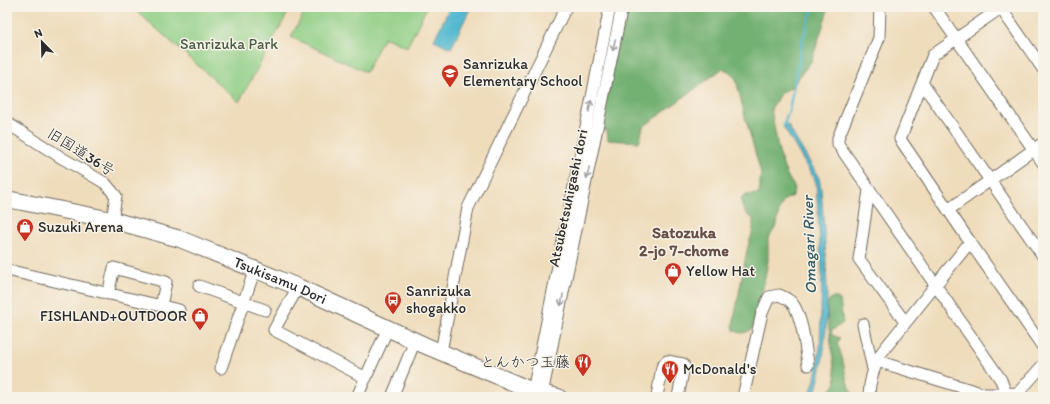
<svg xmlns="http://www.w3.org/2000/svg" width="1050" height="404" font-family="Itim,'Klee One',sans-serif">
<rect width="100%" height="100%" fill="#f7f3e8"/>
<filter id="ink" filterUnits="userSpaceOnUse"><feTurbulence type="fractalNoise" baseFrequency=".025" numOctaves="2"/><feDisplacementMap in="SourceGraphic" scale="8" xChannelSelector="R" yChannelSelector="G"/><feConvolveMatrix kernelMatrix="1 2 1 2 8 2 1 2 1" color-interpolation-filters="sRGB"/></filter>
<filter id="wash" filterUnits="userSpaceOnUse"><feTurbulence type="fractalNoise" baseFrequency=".012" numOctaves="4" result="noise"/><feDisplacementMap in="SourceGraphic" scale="16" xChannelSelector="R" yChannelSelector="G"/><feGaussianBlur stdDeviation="0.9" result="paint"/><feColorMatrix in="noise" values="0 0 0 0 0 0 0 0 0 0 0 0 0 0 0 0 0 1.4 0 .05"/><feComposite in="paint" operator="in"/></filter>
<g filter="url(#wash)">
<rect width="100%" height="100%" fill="#efdcbb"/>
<!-- green -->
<path fill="#8fce84" stroke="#5d7c58" d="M132,7H291L239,102Z
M307,7H427L407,47L384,37L366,72L291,37Z"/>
<!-- forest -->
<path fill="#73b172" stroke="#4f6e4e" d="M624,7H829L812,60L791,88L781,92L771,109C776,133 778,166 794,186L793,196L784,200L779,210L777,225L768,239V261L757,320C754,330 744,337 734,330L733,325L747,250L753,230V218C743,214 742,208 741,198L747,195L759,194C761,186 759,181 761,173L745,117L736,79L729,71L722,69L643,127L639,142L608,140L607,130H603L602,124Z
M831,298H837L840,300L843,323L831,331L832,335L840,338L837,344C846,360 843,382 855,397H821L831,390L836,383L826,305Z"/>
<!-- water -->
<path fill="#51b8cf" stroke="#3e727d" d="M450,7H471L451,48L434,40Z
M787,124L819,178L821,189C826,255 834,334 814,397H809L815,379L820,346L822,275L816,182L783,126Z"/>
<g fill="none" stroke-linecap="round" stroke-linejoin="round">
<!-- stream -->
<path stroke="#51b8cf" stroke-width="2.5" d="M786,127L784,124L789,110L803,39L813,7"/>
</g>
</g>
<g filter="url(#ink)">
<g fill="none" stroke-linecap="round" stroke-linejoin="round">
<!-- minor casing -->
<g stroke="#70695d" stroke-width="13">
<path id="minor" d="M880,7L879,38L838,138V144L1001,380L1006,394
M934,7L1043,163
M1000,7L1043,69
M922,83L1043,256
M7,123L62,158L105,183L116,196L112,220
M869,190L859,259L905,322
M948,210L1043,143
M970,242L1043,347
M7,270L179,310
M199,286L265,310
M298,287L274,330L366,378
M108,294L114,268L166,282L161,306
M863,324L873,369
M441,352L468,208L566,7
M877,361L984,394L1018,393L1043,365
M221,368L255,269
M533,391L610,7
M542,394L622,7
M357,397L388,328
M392,397L415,341
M657,397L662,367L667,361L683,364L684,366L678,397
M743,397L762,313L769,297L779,295C783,297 787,298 790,301C802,311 806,350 808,365
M869,397C869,381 874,366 882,352L970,242L900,139L933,55L1002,7"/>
</g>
<!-- highway casing -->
<g stroke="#70695d" stroke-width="18">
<g id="highway">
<path id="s1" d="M7,199L112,220L180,239L298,287L424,345L533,391L558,397"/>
</g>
</g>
<!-- minor -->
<use href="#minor" stroke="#fff" stroke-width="11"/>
<!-- highway -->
<use href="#highway" stroke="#fff" stroke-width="16"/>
</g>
<!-- one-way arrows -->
<defs><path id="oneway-shaft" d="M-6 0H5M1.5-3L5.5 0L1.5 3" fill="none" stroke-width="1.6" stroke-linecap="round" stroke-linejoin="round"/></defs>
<g stroke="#a0a0a0">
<use href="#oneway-shaft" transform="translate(614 45) rotate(102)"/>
<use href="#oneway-shaft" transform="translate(590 106) rotate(-79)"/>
<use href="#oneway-shaft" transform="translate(588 173) rotate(102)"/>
<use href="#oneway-shaft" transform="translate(562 300) rotate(102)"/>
</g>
</g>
<!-- icons -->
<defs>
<g id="school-pin" transform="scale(0.9)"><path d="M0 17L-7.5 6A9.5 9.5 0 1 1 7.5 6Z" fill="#c8321e" stroke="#f7f3e8"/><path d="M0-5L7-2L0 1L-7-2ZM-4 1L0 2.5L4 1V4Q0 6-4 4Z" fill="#fff"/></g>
<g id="shop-pin" transform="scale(0.9)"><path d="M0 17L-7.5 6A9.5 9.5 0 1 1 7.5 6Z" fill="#c8321e" stroke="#f7f3e8"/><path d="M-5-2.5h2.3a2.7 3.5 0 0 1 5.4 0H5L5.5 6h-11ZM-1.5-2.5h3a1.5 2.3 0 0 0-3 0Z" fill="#fff"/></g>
<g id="bus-pin" transform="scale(0.9)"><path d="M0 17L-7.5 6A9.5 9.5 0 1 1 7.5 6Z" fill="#c8321e" stroke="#f7f3e8"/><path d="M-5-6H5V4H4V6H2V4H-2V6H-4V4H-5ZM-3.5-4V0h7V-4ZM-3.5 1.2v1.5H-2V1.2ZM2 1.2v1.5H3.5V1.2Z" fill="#fff"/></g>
<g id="restaurant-pin" transform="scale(0.9)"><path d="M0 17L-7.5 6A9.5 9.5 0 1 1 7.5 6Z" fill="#c8321e" stroke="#f7f3e8"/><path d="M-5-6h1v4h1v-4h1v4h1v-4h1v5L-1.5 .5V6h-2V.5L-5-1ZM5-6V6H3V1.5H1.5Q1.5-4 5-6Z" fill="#fff"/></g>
</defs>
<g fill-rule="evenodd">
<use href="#school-pin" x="450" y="73"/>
<use href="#shop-pin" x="25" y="227"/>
<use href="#shop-pin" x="673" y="271"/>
<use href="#bus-pin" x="393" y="300"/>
<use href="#shop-pin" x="200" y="316"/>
<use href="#restaurant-pin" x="583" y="362"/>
<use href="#restaurant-pin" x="670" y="369"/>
</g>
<g text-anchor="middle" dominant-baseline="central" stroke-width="3" stroke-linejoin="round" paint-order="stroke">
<!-- park labels -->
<g font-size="15" fill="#495c46" stroke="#f7f3e8">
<text x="229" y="44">Sanrizuka Park</text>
</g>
<!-- poi labels -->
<g font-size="15" fill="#2b2b2b" stroke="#f7f3e8" text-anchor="start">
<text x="463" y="64">Sanrizuka<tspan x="463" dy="17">Elementary School</tspan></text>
<text x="38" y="227">Suzuki Arena</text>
<text x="686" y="271">Yellow Hat</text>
<text x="406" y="291">Sanrizuka<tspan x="406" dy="17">shogakko</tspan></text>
<text x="187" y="316" text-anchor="end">FISHLAND+OUTDOOR</text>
<text x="570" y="362" text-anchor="end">とんかつ玉藤</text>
<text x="683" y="369">McDonald's</text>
</g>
<!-- street labels -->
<g font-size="15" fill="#2b2b2b" stroke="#f7f3e8">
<text transform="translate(81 152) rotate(32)">旧国道36号</text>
<text transform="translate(568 198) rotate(-78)">Atsubetsuhigashi dori</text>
<text stroke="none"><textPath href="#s1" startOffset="286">Tsukisamu Dori</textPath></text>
</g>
<!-- neighbourhood labels -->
<g font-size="16" font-weight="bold" fill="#684f49" stroke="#f7f3e8">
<text x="684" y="232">Satozuka<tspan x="684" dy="18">2-jo 7-chome</tspan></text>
</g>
<!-- water labels -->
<g font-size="16" font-style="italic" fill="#385c64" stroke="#f7f3e8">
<text transform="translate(809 245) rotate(-92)">Omagari River</text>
</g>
</g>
<!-- margin -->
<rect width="1050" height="404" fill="none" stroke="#f7f3e8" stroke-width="24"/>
<!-- north arrow -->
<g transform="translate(42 42) rotate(337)" stroke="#f7f3e8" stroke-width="3" paint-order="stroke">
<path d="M0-3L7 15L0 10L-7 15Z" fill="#2b2b2b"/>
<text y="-6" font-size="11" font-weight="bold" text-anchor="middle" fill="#2b2b2b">N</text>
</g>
</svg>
